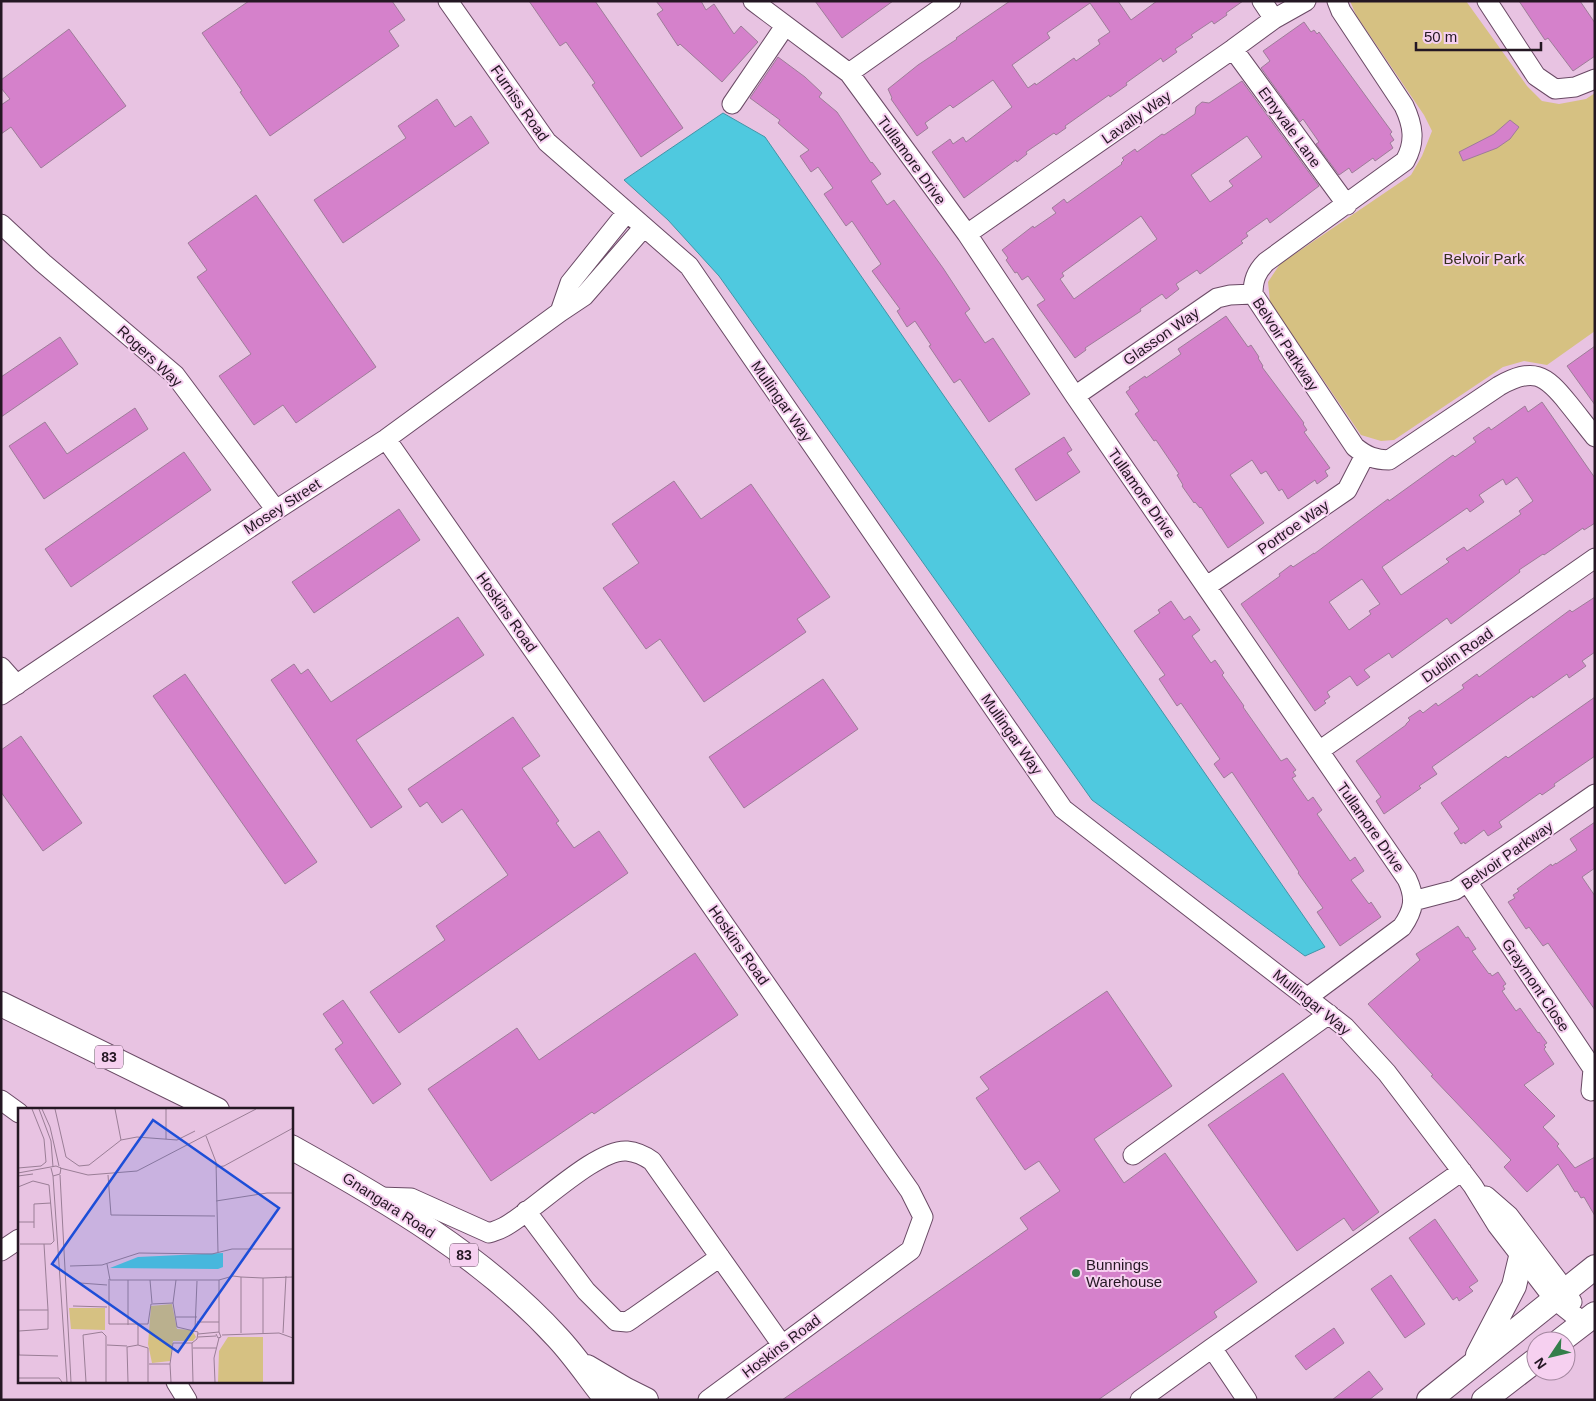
<svg xmlns="http://www.w3.org/2000/svg" width="1596" height="1401" font-family="Arial,sans-serif">
<rect width="100%" height="100%" fill="#e8c3e2"/>
<!-- green -->
<path fill="#d6c182" d="M1350,1H1466L1527,86L1542,101L1559,104L1586,99L1595,93V331L1547,365L1524,361L1503,367L1394,440L1381,441L1361,435L1270,302L1268,282L1280,264L1411,175L1422,156L1432,131L1424,115L1356,15Z"/>
<!-- water -->
<path fill="#4fc9df" stroke="#4294a7" d="M723,113L765,137L1325,947L1305,956L1092,800L719,276L668,220L624,180Z"/>
<!-- building -->
<path fill="#d581cb" stroke="#9e7c99" fill-rule="evenodd" d="M249,1H392L405,20L389,31L399,46L270,136L240,92L242,91L202,33Z
M529,1H595L683,128L641,157L592,85L595,83L566,42L560,46Z
M656,1H701L706,10L714,4L734,34L741,26L758,42L722,82L680,44L678,46L657,14L663,10Z
M815,1H893L842,38Z
M1010,1H1118L1131,20L1157,1H1243L1226,13L1227,15L1214,24L1212,21L1191,35L1193,37L1175,49L1177,52L1163,62L1161,58L1126,83L1127,85L1110,97L1109,95L1065,126L1066,128L1056,135L1054,133L1026,152L1027,154L1017,162L1016,160L964,198L932,152L950,139L953,144L963,137L966,142L1012,107L993,80L953,108L950,105L925,123L928,128L917,136L891,99L892,98L888,89L918,65L957,39L956,38ZM1090,3L1110,32L1098,40L1100,44L1076,61L1074,58L1036,85L1035,83L1028,88L1012,65L1050,38L1047,33Z
M1519,1H1580L1595,23V56L1573,71L1548,38L1545,40Z
M1304,22L1311,32L1314,30L1317,34L1319,32L1392,132L1390,134L1394,140L1390,143L1393,148L1375,161L1373,158L1352,173L1349,168L1339,175L1316,144L1319,142L1303,119L1300,122L1261,68L1270,61L1263,51Z
M69,29L126,106L41,168L11,127L1,134V105L10,99L1,88V80Z
M778,57L805,77L822,93L819,97L837,112L871,163L872,162L881,174L871,181L887,205L894,200L943,268L970,309L965,313L985,343L993,338L1030,394L989,422L960,379L954,383L929,346L931,345L915,321L907,327L897,311L900,309L872,271L881,264L852,221L846,226L824,194L833,188L818,167L811,172L800,156L809,150L778,123L780,120L750,98Z
M1242,81L1319,186L1270,223L1267,218L1246,233L1248,236L1241,241L1243,243L1200,274L1197,270L1176,284L1179,289L1166,299L1162,294L1140,309L1141,311L1085,348L1086,350L1075,358L1037,305L1045,300L1028,276L1022,280L1017,272L1015,273L1006,260L1008,258L1002,250L1033,226L1034,228L1056,213L1052,208L1064,199L1067,203L1122,164L1121,163L1124,160L1122,158L1135,149L1137,152L1162,134L1164,135L1195,114L1196,107L1202,102L1209,103ZM1247,136L1262,157L1229,181L1233,186L1210,202L1191,175ZM1141,216L1157,239L1074,299L1060,279L1064,276L1062,273Z
M437,99L455,127L471,116L489,143L343,243L314,200L406,138L398,126Z
M1510,120L1519,127L1510,139L1497,148L1463,161L1459,152L1494,134Z
M256,195L376,367L296,423L283,405L254,425L219,376L251,354L197,277L207,270L188,243Z
M1226,316L1248,347L1251,345L1259,357L1258,358L1263,366L1262,367L1304,423L1303,424L1307,430L1304,432L1330,468L1325,471L1328,476L1317,484L1315,480L1288,499L1282,489L1279,491L1266,471L1261,474L1252,460L1230,475L1264,523L1228,548L1201,507L1200,508L1195,502L1194,503L1182,486L1183,485L1177,475L1179,474L1156,440L1154,441L1135,414L1139,411L1126,392L1130,389L1129,387L1145,376L1146,378L1181,354L1178,349Z
M60,337L78,364L1,417V377Z
M1595,346V405L1567,366Z
M1542,402L1595,478V523L1584,530L1583,528L1544,555L1543,554L1519,570L1520,572L1451,624L1447,618L1392,658L1389,653L1364,670L1370,677L1357,686L1350,676L1327,692L1330,697L1324,701L1326,703L1315,711L1241,604L1280,576L1279,574L1291,565L1293,567L1314,553V554L1388,499L1389,501L1453,455L1455,457L1476,442L1473,438L1489,427L1491,430L1525,406L1528,412ZM1517,477L1533,501L1519,511L1521,514L1467,551L1464,547L1446,559L1449,562L1401,595L1382,567L1467,508L1470,512L1484,502L1479,495L1503,479L1506,485ZM1362,579L1380,604L1369,611L1371,614L1349,630L1329,602Z
M135,408L148,429L44,499L9,446L45,422L67,454Z
M1064,437L1072,450L1067,453L1080,472L1036,501L1015,469Z
M184,452L211,490L71,587L45,549Z
M674,481L701,519L751,484L830,597L797,619L806,632L704,702L660,639L646,649L603,588L639,563L612,524Z
M399,509L420,540L314,613L292,582Z
M1595,597V652L1582,661L1586,666L1569,678L1567,674L1533,698L1532,696L1432,767L1437,774L1419,786L1421,788L1384,814L1376,801L1381,797L1356,761L1406,725V724L1410,720L1408,718L1420,710L1423,713L1436,703L1438,706L1464,688L1462,685L1477,674L1479,677L1570,610L1572,612Z
M1171,601L1184,620L1190,616L1200,630L1192,636L1211,663L1215,660L1224,673L1222,675L1244,706L1243,707L1281,761L1287,758L1296,770L1293,772L1296,776L1292,778L1308,801L1313,797L1322,810L1317,814L1350,861L1355,857L1364,871L1351,880L1369,904L1371,902L1381,917L1340,946L1317,912L1323,908L1298,873L1299,872L1232,772L1224,778L1214,764L1220,759L1181,703L1177,706L1159,679L1165,675L1134,631L1160,613L1158,610Z
M458,617L484,655L356,740L402,807L371,828L271,680L294,664L301,674L308,669L331,702Z
M185,674L317,862L285,884L153,696Z
M823,679L858,729L744,808L709,757Z
M1595,697V756L1554,784L1555,786L1542,795L1540,793L1499,822L1502,827L1488,836L1484,830L1465,844L1464,842L1461,844L1454,833L1459,829L1441,803L1506,756L1508,758Z
M513,717L540,756L522,768L559,821L556,823L574,848L599,831L628,873L399,1033L370,992L445,940L436,926L508,875L462,809L442,823L427,802L420,807L408,789Z
M21,736L82,823L43,851L1,792V750Z
M1595,822V868L1582,877L1595,896V1010L1548,943L1543,946L1529,927L1526,929L1508,902L1515,898L1513,895L1519,891L1517,889L1551,864L1552,866L1556,863V864L1577,850L1570,839Z
M1458,926L1466,938L1468,937L1476,949L1472,951L1489,974L1490,973L1492,976L1498,972L1506,984L1503,986L1505,989L1502,991L1516,1011L1520,1008L1538,1033L1539,1032L1547,1043L1544,1045L1546,1047L1544,1049L1554,1064L1524,1085L1555,1116L1543,1127L1559,1144L1557,1146L1575,1168L1595,1157V1216L1584,1197L1581,1198L1577,1191L1575,1192L1558,1164L1527,1192L1504,1167L1511,1160L1431,1076L1433,1075L1368,1004L1420,960L1416,954Z
M695,953L738,1015L594,1114L592,1112L491,1181L428,1089L517,1028L539,1060Z
M1107,991L1172,1086L1094,1139L1124,1183L1165,1153L1257,1282L1214,1312L1217,1317L1098,1400H782L1028,1229L1020,1218L1060,1191L1039,1161L1025,1170L976,1098L989,1089L980,1077Z
M343,1000L401,1084L373,1104L335,1049L343,1043L323,1014Z
M1283,1073L1379,1212L1353,1231L1344,1218L1297,1251L1208,1125Z
M1435,1219L1478,1281L1469,1287L1473,1291L1459,1301L1457,1297L1453,1300L1409,1238Z
M1391,1275L1425,1324L1405,1338L1371,1289Z
M1334,1328L1344,1343L1306,1370L1295,1356Z
M1369,1371L1383,1389L1369,1400H1332Z"/>
<g fill="none" stroke-linecap="round" stroke-linejoin="round">
<!-- minor casing -->
<g stroke="#6a4a65" stroke-width="21">
<path id="minor" d="M448,1L547,142L689,266L1063,809L1345,1027L1387,1073L1473,1186L1497,1225L1554,1299L1584,1323
M753,1L849,73
M951,1L849,73L967,234L1075,396L1407,879C1416,898 1414,910 1402,927L1308,997
M1262,1L1274,19
M1337,1L1341,11L1404,106C1413,125 1416,142 1405,161L1266,262C1256,272 1253,281 1253,294L1355,447C1366,456 1375,460 1389,460L1499,386C1533,367 1545,374 1568,403C1577,414 1586,426 1595,437
M1487,1L1536,76L1555,89L1575,87L1595,79
M1233,49L1347,205
M732,104L785,26
M1,224L43,263L175,375L276,510
M967,234L1233,49L1274,19L1306,1
M560,312L570,283L627,212
M1075,396L1217,298L1230,295L1253,294
M386,439L910,1191L923,1217L911,1250L708,1400
M1207,586L1347,490L1365,455
M1,667L17,685
M1,695L276,510L386,439L560,312L584,296L644,227
M1319,751L1595,558
M1468,883L1593,1069L1591,1091
M1413,901L1455,890L1595,794
M1,1100L19,1113
M1133,1155L1329,1014
M1486,1196L1509,1216L1565,1290L1572,1302
M379,1197L411,1198L489,1233C494,1231 499,1230 504,1227C533,1212 596,1148 627,1151C637,1152 645,1156 652,1161L782,1345
M526,1211L586,1291L616,1321L627,1322L633,1318L720,1257
M1,1251L19,1239
M1212,1348L1462,1171
M176,1382L187,1400
M1140,1400L1212,1348L1247,1400"/>
</g>
<!-- major casing -->
<g stroke="#6a4a65" stroke-width="26">
<path id="major" d="M1,1004L217,1110
M291,1147C386,1200 483,1256 557,1337C575,1356 590,1379 607,1400
M1560,1341L1595,1314
M1478,1355L1514,1286L1521,1257
M587,1367L626,1390L646,1400
M1429,1400L1595,1267
M1484,1400L1536,1360"/>
</g>
<!-- minor -->
<use href="#minor" stroke="#fff" stroke-width="19"/>
<!-- major -->
<use href="#major" stroke="#fff" stroke-width="24"/>
</g>
<!-- markers -->
<circle fill="#347e4b" stroke="#f6d0f0" stroke-width="2" cx="1076" cy="1273" r="5"/>
<g text-anchor="middle" dominant-baseline="central" stroke-width="4" stroke-linejoin="round" paint-order="stroke">
<!-- shield labels -->
<g fill="#f6d0f0" stroke="#634e60" stroke-width="1">
<rect x="95" y="1045.5" width="28" height="23" rx="4"/>
<rect x="450" y="1243.5" width="28" height="23" rx="4"/>
</g>
<g font-size="14" font-weight="bold" fill="#241723">
<text x="109" y="1057">83</text>
<text x="464" y="1255">83</text>
</g>
<!-- street labels -->
<g font-size="15" fill="#241723" stroke="#f6d0f0">
<text transform="translate(520 103) rotate(55)">Furniss Road</text>
<text transform="translate(1136 117) rotate(-35)">Lavally Way</text>
<text transform="translate(1290 127) rotate(54)">Emyvale Lane</text>
<text transform="translate(912 160) rotate(54)">Tullamore Drive</text>
<text transform="translate(1161 336) rotate(-35)">Glasson Way</text>
<text transform="translate(1286 344) rotate(57)">Belvoir Parkway</text>
<text transform="translate(150 356) rotate(43)">Rogers Way</text>
<text transform="translate(782 401) rotate(55)">Mullingar Way</text>
<text transform="translate(1142 493) rotate(55)">Tullamore Drive</text>
<text transform="translate(282 506) rotate(-33)">Mosey Street</text>
<text transform="translate(1293 527) rotate(-35)">Portroe Way</text>
<text transform="translate(507 612) rotate(55)">Hoskins Road</text>
<text transform="translate(1457 655) rotate(-35)">Dublin Road</text>
<text transform="translate(1012 734) rotate(55)">Mullingar Way</text>
<text transform="translate(1371 827) rotate(55)">Tullamore Drive</text>
<text transform="translate(1507 855) rotate(-35)">Belvoir Parkway</text>
<text transform="translate(739 945) rotate(55)">Hoskins Road</text>
<text transform="translate(1536 985) rotate(56)">Graymont Close</text>
<text transform="translate(1312 1002) rotate(39)">Mullingar Way</text>
<text transform="translate(389 1205) rotate(33)">Gnangara Road</text>
<text transform="translate(781 1346) rotate(-37)">Hoskins Road</text>
</g>
<!-- park labels -->
<g font-size="15" fill="#352f1b" stroke="#f6d0f0">
<text x="1484" y="258">Belvoir Park</text>
</g>
<!-- poi labels -->
<g font-size="15" fill="#241723" stroke="#f6d0f0" text-anchor="start">
<text x="1086" y="1264">Bunnings<tspan x="1086" dy="17">Warehouse</tspan></text>
</g>
</g>
<!-- overview -->
<g transform="translate(18 1108)">
<rect width="275" height="275" fill="#e8c3e2"/>
<path d="M154,196L159,221L174,222L178,229L175,233H155L152,253L134,255L130,236L133,198ZM51,200H87V222L53,221ZM210,229H245V274H200L201,243Z" fill="#d6c182"/>
<path d="M205,145V159L200,161L92,160L120,149Z" fill="#4fc9df"/>
<path fill="none" stroke="#9a7e96" stroke-width="1" d="M21,1L33,33L35,59M24,1L32,19L41,58M37,1L48,49L61,58L71,57L103,32L119,29L159,32L177,23M97,1L103,32M188,28L198,54L200,144M148,31V1M198,59L206,58L275,20M0,60L23,58L28,54L26,31L14,1M42,60L70,67L119,63L238,1M0,65L38,58L43,60L42,66L35,68L33,60M42,67L53,274M90,67L93,107L197,108M0,68L15,66M35,68L49,274M0,79L15,73L31,77L36,133L33,136H2M198,93L249,85H275M0,114H16M16,120V96L33,95M0,129V150M26,136L30,202M0,151L1,247M89,156L92,172H201V224M52,158L84,157L121,145L194,146L214,141H275M223,169L245,170M91,171V216H130L133,196L155,195L159,219L180,224L179,231L174,235H155L152,256H131M110,172V217M132,172L134,195M201,172L215,168L223,169V225M62,175L89,177M155,195L158,172M55,198L89,199M158,209H179M179,214H201M177,221L179,173M1,223L30,221V202H1M245,225V170L275,169M265,225L268,168M180,226L201,224L203,229L200,230L198,226M204,227L261,225L275,230M180,229L198,228M174,235L175,274M89,237L109,238M120,237V217M175,240H198M1,247L40,248M152,256L153,274M0,270H41L44,274M68,274L65,227L84,224L88,228V274M110,274L109,239L120,237L130,240V274M197,274L196,250L201,230"/>
<path fill="#1d4ed8" fill-opacity="0.15" stroke="#1d4ed8" stroke-width="2.5" d="M135,12L261,100L160,244L34,156Z"/>
<rect width="275" height="275" fill="none" stroke="#241723" stroke-width="2.5"/>
</g>
<!-- border -->
<rect width="1596" height="1401" fill="none" stroke="#241723" stroke-width="5"/>
<!-- north arrow -->
<g transform="translate(1551 1356) rotate(235)"><circle r="24" fill="#f6d0f0" stroke="#a2869e"/>
<path d="M0-4L9 19L0 12L-9 19Z" fill="#347e4b"/>
<text y="-8" font-size="14" font-weight="bold" text-anchor="middle" fill="#241723">N</text>
</g>
<!-- scale -->
<path d="M1416 42v8h125v-8" fill="none" stroke="#241723" stroke-width="2.5"/>
<text x="1424" y="42" font-size="15" fill="#241723" stroke="#f6d0f0" stroke-width="4" paint-order="stroke">50 m</text>
</svg>
